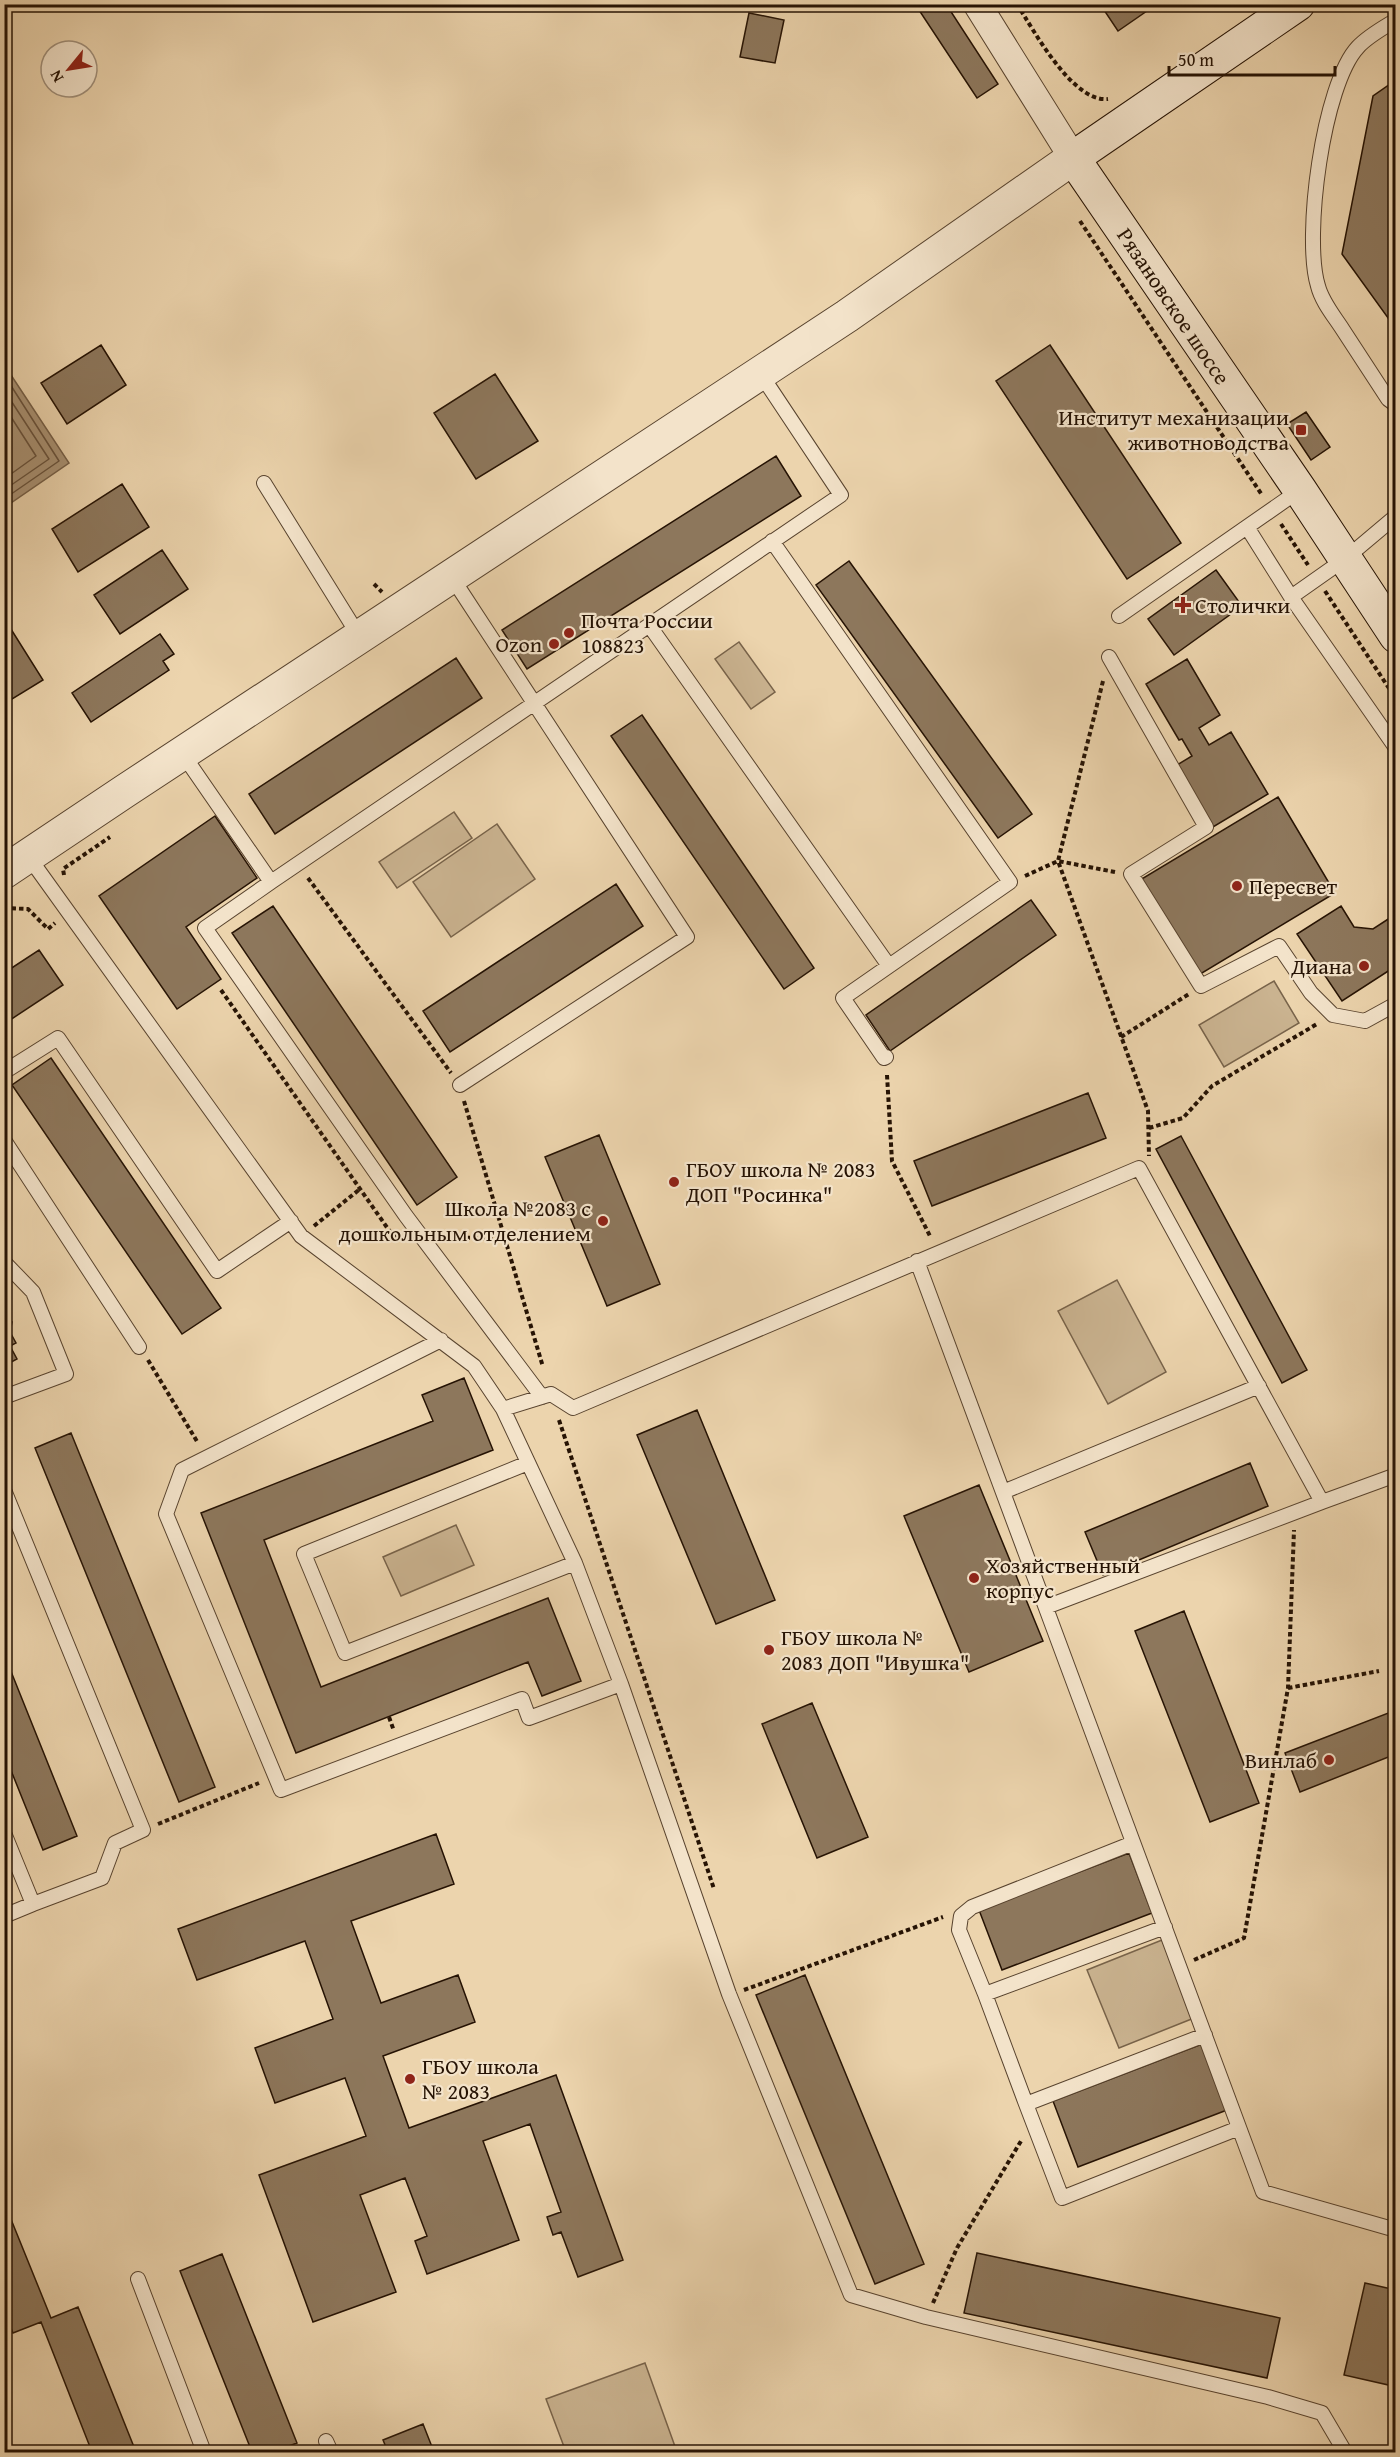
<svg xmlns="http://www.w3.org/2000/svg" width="1400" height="2457" font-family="'Gentium Book Plus',serif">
<rect width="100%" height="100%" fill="#ecd4ad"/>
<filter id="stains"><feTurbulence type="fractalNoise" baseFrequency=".00333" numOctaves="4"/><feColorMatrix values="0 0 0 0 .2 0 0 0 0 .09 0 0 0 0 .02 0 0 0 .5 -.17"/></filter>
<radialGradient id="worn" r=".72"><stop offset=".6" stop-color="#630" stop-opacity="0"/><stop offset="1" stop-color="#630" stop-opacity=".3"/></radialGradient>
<!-- green -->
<path fill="#cab390" stroke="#78634a" stroke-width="1.5" d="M739,642L775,692L751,709L715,659Z
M454,812L472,838L397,888L379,862Z
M497,824L535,879L451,937L413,882Z
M1274,981L1299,1023L1224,1067L1199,1025Z
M1117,1280L1166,1372L1108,1404L1058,1311Z
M456,1525L474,1565L401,1596L383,1557Z
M1162,1940L1194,2018L1119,2048L1087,1970Z
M645,2363L677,2452H566L546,2399Z"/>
<!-- water -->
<path fill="#a99274" stroke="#755f47" stroke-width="1.5" d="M9,372L69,463L5,507L4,375Z"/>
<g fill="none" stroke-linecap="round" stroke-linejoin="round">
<!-- shore -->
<path stroke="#68523c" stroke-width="1.5" d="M4,380L8,381L59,461L4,499
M4,390L49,459L4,490
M4,406L36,456L4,479"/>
</g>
<!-- building -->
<path fill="#8d775c" stroke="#261304" stroke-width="1.5" d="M915,4H946L998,84L977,98Z
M1100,4H1157L1118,31Z
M749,13L784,20L775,63L740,57Z
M1396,80V329L1342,254L1373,96Z
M101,345L126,385L67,424L41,383Z
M1050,345L1181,543L1127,579L996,381Z
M495,374L538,441L476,479L434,413Z
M1306,412L1330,447L1311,460L1287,424Z
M776,456L801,496L527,669L502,630Z
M122,484L149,527L78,572L52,529Z
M162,550L188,589L120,634L94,595Z
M849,561L1032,814L998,838L816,585Z
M1216,570L1242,606L1174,655L1148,619Z
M4,618L43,680L4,704Z
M160,634L174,654L163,661L169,670L91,722L72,693Z
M456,658L482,698L275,834L249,794Z
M1187,659L1220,715L1199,728L1209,745L1231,732L1268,794L1213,827L1177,765L1192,756L1182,739L1179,740L1146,684Z
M642,715L814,968L784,989L611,736Z
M1278,797L1335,893L1197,976L1140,880Z
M215,816L257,878L186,927L221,979L177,1009L99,896Z
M616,884L643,926L450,1052L423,1011Z
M1031,900L1056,935L890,1051L866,1015Z
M273,906L457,1177L417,1205L232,933Z
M1341,906L1354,927L1373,929L1396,914V966L1342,1001L1297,934Z
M39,950L63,985L4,1024V973Z
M51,1058L221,1308L182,1334L12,1085Z
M1088,1093L1106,1138L932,1206L914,1161Z
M599,1135L660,1284L607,1306L545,1157Z
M1181,1136L1307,1370L1282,1383L1156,1149Z
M4,1318L12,1322L10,1332L16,1343L10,1346L17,1359L4,1366Z
M464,1378L493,1450L264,1540L321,1687L548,1598L581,1681L542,1696L528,1662L296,1753L201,1513L433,1421L422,1395Z
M697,1410L775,1600L716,1624L637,1435Z
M71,1433L215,1787L179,1802L35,1448Z
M1250,1463L1268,1506L1103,1575L1085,1532Z
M979,1485L1043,1641L969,1672L904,1516Z
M1184,1611L1259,1803L1210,1822L1135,1631Z
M4,1654L77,1836L43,1850L4,1753Z
M812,1703L868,1837L817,1858L762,1724Z
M1396,1710V1754L1300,1792L1285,1753Z
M436,1834L454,1884L351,1921L381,2003L458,1975L475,2022L383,2056L409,2128L556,2075L623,2260L578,2277L561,2232L553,2235L547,2217L561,2212L530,2124L483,2141L519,2240L427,2274L415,2241L427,2236L405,2178L360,2195L396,2292L313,2322L259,2175L366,2136L345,2078L275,2103L255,2048L333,2019L305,1941L197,1980L178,1929Z
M1129,1853L1152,1913L1002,1970L979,1910Z
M805,1975L924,2264L875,2284L756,1995Z
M1202,2044L1227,2110L1078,2167L1053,2101Z
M4,2202L51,2318L78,2307L136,2452H92L41,2322L13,2333L4,2310Z
M4,2202L51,2318L78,2307L136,2452H92L41,2322L13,2333L4,2310Z
M977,2253L1280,2318L1267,2378L964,2313Z
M222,2254L297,2443L273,2452H252L180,2271Z
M1365,2283L1396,2290V2376L1393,2386L1344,2375Z
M423,2424L434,2452H388L383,2440Z"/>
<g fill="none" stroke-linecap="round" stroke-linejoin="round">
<!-- service casing -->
<g stroke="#58432e" stroke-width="16">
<path id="service" d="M1396,20C1383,28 1368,36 1358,47C1323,84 1303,238 1318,286C1322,302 1334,316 1343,330C1358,353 1373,376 1388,399L1396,405
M264,483L359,636
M1247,527L1291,597L1396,748
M451,576L687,937L460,1085
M1291,597L1345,559L1396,516
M1119,616L1300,490
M649,625L889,966L1010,882L772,541
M1109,657L1206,827L1131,874L1201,986L1279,946L1311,993L1333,1015L1365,1021L1396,1004
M182,753L271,882L841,495L760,373
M28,856L301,1236L474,1366L503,1409L575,1563L621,1684L729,1994L851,2295L926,2317L1268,2397L1322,2413L1345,2452
M271,882L205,928L406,1216L542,1397
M886,1057L884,1058L843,998L889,966
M4,1072L58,1038L217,1271L291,1221
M4,1140L139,1347
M917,1261L1263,2192L1396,2230
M4,1262L33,1292L66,1374L4,1397
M441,1340L182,1470L166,1514L281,1790L522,1699L529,1718L621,1684
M503,1409L551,1394L573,1408L1139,1168L1322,1502L1396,1475
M528,1463L304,1554L345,1653L575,1563
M4,1490L143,1830L115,1843L102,1878L33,1904
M1003,1492L1259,1386
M1046,1607L1322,1502
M4,1833L33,1904L4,1916
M1133,1843L972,1907L961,1916L959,1930L985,1994L1165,1927
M985,1994L1026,2104
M1205,2035L1026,2104L1062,2198L1239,2128
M138,2279L204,2452
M326,2441L331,2452"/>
</g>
<!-- minor casing -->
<g stroke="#58432e" stroke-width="29">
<path id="minor" d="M977,4L1073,158"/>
</g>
<!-- tertiary casing -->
<g stroke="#58432e" stroke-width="35">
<path id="tertiary" d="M4,872L125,791L847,316L1073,158"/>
</g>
<!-- secondary casing -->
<g stroke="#261304" stroke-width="35">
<path id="secondary" d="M1298,4L1073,158L1300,490L1396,636"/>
</g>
<!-- path -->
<path stroke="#261304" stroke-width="4" stroke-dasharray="4.5 3" stroke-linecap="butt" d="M1017,4C1034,31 1073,103 1108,99
M1080,221L1262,495
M1281,524L1308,565
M374,584L382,592
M1325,591L1396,699
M1103,681L1058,861L1148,1111L1149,1156
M64,875L63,869L110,837
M1025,876L1058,861L1115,872
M308,878L451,1073
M4,908L28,909L48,929L55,923
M221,990L393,1236H399
M1121,1037L1189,994
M887,1075L892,1161L931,1238
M464,1101L543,1367
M1149,1128L1183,1118L1212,1086L1317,1024
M314,1226L360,1189
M443,1237L505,1239
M148,1360L198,1443
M559,1420L714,1889
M1288,1688L1379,1671
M389,1717L394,1731
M158,1824L259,1783
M1194,1960L1244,1938L1288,1688L1294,1530
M744,1990L943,1917
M933,2303L957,2248L1021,2141"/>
<!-- service -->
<use href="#service" stroke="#f3e3ca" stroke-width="14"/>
<!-- minor -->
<use href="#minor" stroke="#f3e3ca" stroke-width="27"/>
<!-- tertiary -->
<use href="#tertiary" stroke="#f3e3ca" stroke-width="33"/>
<!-- secondary -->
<use href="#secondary" stroke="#f3e3ca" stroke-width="33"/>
</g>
<!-- markers -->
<g fill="#8f2418" stroke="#f3e3ca" stroke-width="2">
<rect x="1295" y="424" width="12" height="12" rx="3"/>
<path d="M1180 596h6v6h6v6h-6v6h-6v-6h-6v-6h6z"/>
<circle cx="569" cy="633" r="6"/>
<circle cx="554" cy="644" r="6"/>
<circle cx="1237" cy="886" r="6"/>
<circle cx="1364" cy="966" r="6"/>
<circle cx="674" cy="1182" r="6"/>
<circle cx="603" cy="1221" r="6"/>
<circle cx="974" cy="1578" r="6"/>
<circle cx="769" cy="1650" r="6"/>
<circle cx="1329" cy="1760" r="6"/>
<circle cx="410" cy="2079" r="6"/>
</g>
<g text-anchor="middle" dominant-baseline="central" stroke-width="4.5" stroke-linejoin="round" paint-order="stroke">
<!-- street labels -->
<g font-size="22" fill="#261304" stroke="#f3e3ca">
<text transform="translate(1174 306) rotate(56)">Рязановское шоссе</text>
</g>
<!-- poi labels -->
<g font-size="22" fill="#261304" stroke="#f3e3ca" text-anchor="start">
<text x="1289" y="417" text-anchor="end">Институт механизации<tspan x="1289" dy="25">животноводства</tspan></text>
<text x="1195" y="605">Столички</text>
<text x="581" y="620">Почта России<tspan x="581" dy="25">108823</tspan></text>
<text x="542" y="644" text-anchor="end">Ozon</text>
<text x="1249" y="886">Пересвет</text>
<text x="1352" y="966" text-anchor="end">Диана</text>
<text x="686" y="1169">ГБОУ школа № 2083<tspan x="686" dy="25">ДОП "Росинка"</tspan></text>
<text x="591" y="1208" text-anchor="end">Школа №2083 с<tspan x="591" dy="25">дошкольным отделением</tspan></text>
<text x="986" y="1565">Хозяйственный<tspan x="986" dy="25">корпус</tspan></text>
<text x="781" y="1637">ГБОУ школа №<tspan x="781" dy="25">2083 ДОП "Ивушка"</tspan></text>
<text x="1317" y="1760" text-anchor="end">Винлаб</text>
<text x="422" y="2066">ГБОУ школа<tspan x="422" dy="25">№ 2083</tspan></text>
</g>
</g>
<!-- margin -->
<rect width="1400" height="2457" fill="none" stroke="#ecd4ad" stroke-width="24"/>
<rect x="6" y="6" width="1388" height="2445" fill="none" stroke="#261304" stroke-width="3"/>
<rect x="12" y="12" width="1376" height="2433" fill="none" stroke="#261304" stroke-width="1.5"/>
<!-- north arrow -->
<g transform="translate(69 69) rotate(240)"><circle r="28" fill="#f3e3ca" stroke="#a1907b" stroke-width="1.5"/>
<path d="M0-4.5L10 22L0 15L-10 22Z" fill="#8f2418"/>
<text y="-9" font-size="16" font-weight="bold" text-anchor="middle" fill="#261304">N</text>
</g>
<!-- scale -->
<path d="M1169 66v9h166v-9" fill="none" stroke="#261304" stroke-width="3"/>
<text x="1178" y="66" font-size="18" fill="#261304" stroke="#f3e3ca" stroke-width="4.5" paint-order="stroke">50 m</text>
<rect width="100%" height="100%" filter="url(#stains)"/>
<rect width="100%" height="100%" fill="url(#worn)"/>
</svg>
